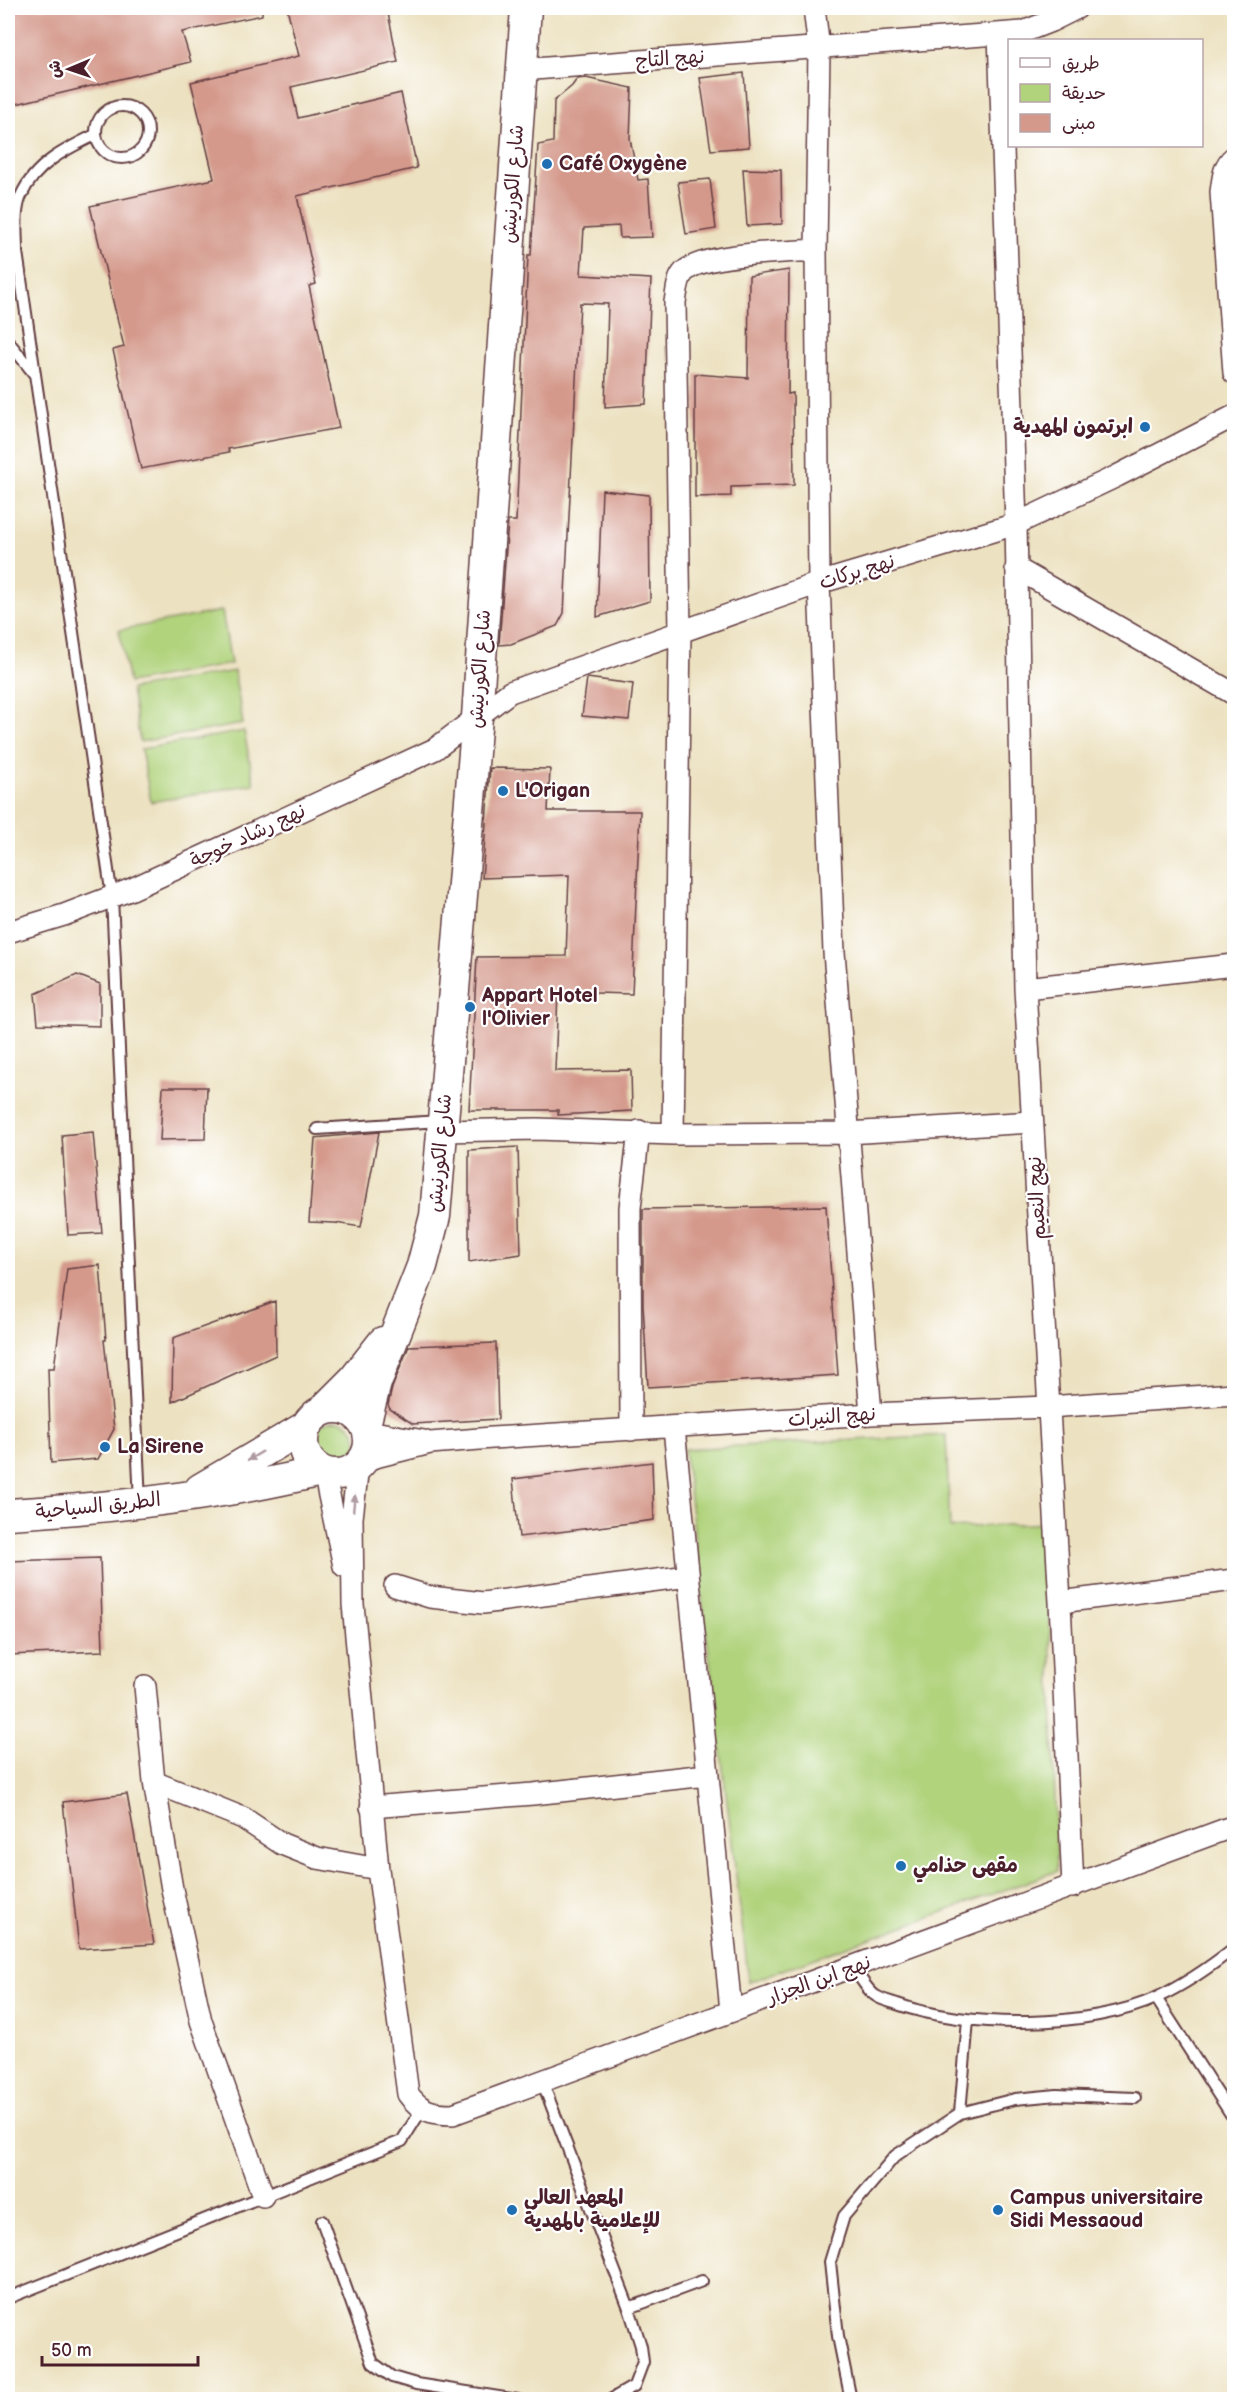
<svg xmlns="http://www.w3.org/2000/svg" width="1242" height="2407" font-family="'Balsamiq Sans','Playpen Sans Arabic',sans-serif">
<rect width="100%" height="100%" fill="#fff"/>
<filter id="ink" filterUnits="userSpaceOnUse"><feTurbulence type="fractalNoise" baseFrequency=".0167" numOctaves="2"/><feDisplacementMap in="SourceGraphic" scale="12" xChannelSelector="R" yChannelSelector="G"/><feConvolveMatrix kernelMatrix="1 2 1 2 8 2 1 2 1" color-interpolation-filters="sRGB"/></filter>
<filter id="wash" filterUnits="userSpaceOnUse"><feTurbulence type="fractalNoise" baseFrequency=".008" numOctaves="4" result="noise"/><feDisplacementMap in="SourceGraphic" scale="24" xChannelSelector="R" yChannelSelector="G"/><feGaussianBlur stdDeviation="1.35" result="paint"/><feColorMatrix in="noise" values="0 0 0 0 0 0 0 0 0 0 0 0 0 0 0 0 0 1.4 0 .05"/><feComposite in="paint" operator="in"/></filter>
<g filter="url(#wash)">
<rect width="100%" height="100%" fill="#ece1c0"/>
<!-- green -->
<path fill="#b0d37c" stroke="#7d7954" stroke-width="1.5" d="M222,611L231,664L129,683L119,630Z
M234,671L243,724L140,742L131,689Z
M244,731L254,784L151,802L141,749Z
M313 1442a22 22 0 1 1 44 0a22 22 0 1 1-44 0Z
M946,1435L950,1528L1047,1523L1057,1871L749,1982L684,1449Z"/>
<g id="blocks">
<!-- building -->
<path fill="#d4998b" d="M8,8H262V15L182,32L191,62L8,106Z
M287,8H387L398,62L291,87L298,118L401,93L417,168L297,196L316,284L309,286L339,428L228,449L229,452L141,469L113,350L124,347L90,206L214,179L191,82L299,56Z
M744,73L749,147L711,150L700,78Z
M586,78L632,88L630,139L638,180L648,179L652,237L620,238L619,226L584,228L581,275L651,279L646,404L605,407L608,304L580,303L564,613L557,626L511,644L499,645L508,521H516L528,255H531L538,145L553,142L554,101L572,86L577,79Z
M743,169L781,170L782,224L747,226Z
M710,179L716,229L686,234L678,182Z
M789,270L788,394L793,393L794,485L731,487V496L695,497V374L748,378L749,276Z
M602,490L649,495L650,601L597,617Z
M587,678L633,684L629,720L582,716Z
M490,768L550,769L548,811H640L632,994L558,992L555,1071L631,1070L632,1111L558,1115V1110H469L477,957L566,956L569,875L482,878Z
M77,975L100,984V1026L38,1024L35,994Z
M163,1087H207L205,1139L160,1140Z
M93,1132L102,1233L68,1235L62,1135Z
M379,1132L361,1227L335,1223L309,1222L315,1138Z
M518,1147L521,1254L469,1262V1150Z
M826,1206L838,1375L648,1387L643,1304V1209Z
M100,1265L106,1340H104L114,1429L98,1459L51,1463L48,1368H54L67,1269Z
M275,1301L276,1355L172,1402L173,1338Z
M496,1343L498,1419L413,1424L390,1409L388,1405L392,1388L409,1346Z
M652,1462L654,1520L519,1537L513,1479Z
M100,1558L103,1651L8,1655V1561Z
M127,1794L154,1944L79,1949L63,1802Z"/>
</g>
</g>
<g filter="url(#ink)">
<use href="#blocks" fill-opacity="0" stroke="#623c41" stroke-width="1.5"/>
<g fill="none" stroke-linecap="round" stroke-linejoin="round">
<!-- service casing -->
<g stroke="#623c41" stroke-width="14">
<path id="service" d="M96 132a26 26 0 1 1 52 0a26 26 0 1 1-52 0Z
M95,135C66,149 35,164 21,196C14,212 17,234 17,252L112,897L140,1502
M8,341L35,375
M317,1129L440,1121
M853,1968C860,1976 867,1991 876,1996C882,2000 891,2002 897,2004C967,2029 1090,2029 1158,1997C1186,1984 1210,1967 1234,1948
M1156,1998L1234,2119
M542,2081L629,2308L641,2346L643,2362L634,2386L610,2400
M960,2113L1015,2099L1057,2095L1135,2098
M322,2221L373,2363L392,2377L416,2384L518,2400
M8,2298L402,2141L422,2109
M629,2308L702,2281
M851,2400L838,2336L830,2262L844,2216L895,2156L960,2113L968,2020"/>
</g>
<!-- minor casing -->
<g stroke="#623c41" stroke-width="24">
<path id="minor" d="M814,8L819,49L816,250L819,583L834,952L871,1414
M999,34L1016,524L1025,988L1060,1602L1073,1887
M521,70L1023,32L1051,21L1077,8
M1234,157C1223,166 1223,179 1221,192L1234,373
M816,250C788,252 703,253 684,272C677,279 677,292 675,302L680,632L673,1134L847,1133L1032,1122
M1016,568L1234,694
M8,932L64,915L132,889L435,749L510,692L819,583L1016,524L1117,476L1234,416
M1025,988L1234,965
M442,1131L537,1129L673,1134
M674,1428L731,2011
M631,1430L630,1208L639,1131
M368,1431L424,1441
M363,1460L430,1443L492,1438L871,1414L1048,1407L1234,1394
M358,1466L352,1518L353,1604L378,1869L408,2094C420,2111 432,2114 453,2114L1234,1826
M324,1472L344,1566
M395,1586L430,1597L483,1603L688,1576
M1060,1602L1234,1580
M145,1686L154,1782L172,1889L201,2021L263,2196
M154,1782L243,1818L282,1844L317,1858L378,1869
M371,1807L533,1794L707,1775"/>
</g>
<!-- secondary casing -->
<g stroke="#623c41" stroke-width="33">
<path id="secondary" d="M303 1441a33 33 0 1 1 66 0a33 33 0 1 1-66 0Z
M324,1409L354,1379L383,1342
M365,1425L376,1383L422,1266L435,1216L477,717L526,8
M200,1489L305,1427
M8,1514C113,1508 219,1496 321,1471"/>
</g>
<!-- service -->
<use href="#service" stroke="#fff" stroke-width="10"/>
<!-- minor -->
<use href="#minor" stroke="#fff" stroke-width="21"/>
<!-- secondary -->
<use href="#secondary" stroke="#fff" stroke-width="30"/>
</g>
<!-- one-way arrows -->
<defs><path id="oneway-solid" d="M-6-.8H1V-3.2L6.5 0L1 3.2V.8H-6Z" transform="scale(1.5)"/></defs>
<g fill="#ae9aa0">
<use href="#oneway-solid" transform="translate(255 1456) rotate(149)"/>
<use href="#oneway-solid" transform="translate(354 1503) rotate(-84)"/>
</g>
</g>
<!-- markers -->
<g fill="#1f6fb2" stroke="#fff" stroke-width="2">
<circle cx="547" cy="164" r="6"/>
<circle cx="1145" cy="427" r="6"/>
<circle cx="503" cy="791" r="6"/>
<circle cx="470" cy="1007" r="6"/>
<circle cx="105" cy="1447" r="6"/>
<circle cx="901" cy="1866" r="6"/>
<circle cx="512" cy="2210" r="6"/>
<circle cx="998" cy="2210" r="6"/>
</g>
<g text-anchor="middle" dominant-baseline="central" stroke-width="4.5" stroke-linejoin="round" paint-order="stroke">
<!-- street labels -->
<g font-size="20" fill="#4a1f2b" stroke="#fff">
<text transform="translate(670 59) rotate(-4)">نهج التاج</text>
<text transform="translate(513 184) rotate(-86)">شارع الكورنيش</text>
<text transform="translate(857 572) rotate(-17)">نهج بركات</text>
<text transform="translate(480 669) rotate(-86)">شارع الكورنيش</text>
<text transform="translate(248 836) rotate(-25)">نهج رشاد خوجة</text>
<text transform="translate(440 1153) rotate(-85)">شارع الكورنيش</text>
<text transform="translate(1037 1198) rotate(-93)">نهج النعيم</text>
<text transform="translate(832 1417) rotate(-4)">نهج النيرات</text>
<text transform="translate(98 1506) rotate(-6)">الطريق السياحية</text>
<text transform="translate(819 1980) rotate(-20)">نهج ابن الجزار</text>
</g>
<!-- poi labels -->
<g font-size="20" font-weight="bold" fill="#4a1f2b" stroke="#fff" text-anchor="start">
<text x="559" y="164">Café Oxygène</text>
<text x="1133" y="427" text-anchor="end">ابرتمون المهدية</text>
<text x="515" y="791">L'Origan</text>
<text x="482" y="996">Appart Hotel<tspan x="482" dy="23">l'Olivier</tspan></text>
<text x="117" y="1447">La Sirene</text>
<text x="913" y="1866">مقهى حذامي</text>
<text x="524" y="2198">المعهد العالي<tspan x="524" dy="23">للإعلامية بالمهدية</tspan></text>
<text x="1010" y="2198">Campus universitaire<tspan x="1010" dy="23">Sidi Messaoud</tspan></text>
</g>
</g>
<!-- margin -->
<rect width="1242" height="2407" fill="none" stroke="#fff" stroke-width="30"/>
<!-- legend -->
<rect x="1008" y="39" width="195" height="108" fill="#ffffff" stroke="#b7a5aa" stroke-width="1.5"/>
<rect x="1020" y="58" width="30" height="9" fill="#ffffff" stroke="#b7a5aa" stroke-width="1.5"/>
<text x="1062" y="69" font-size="18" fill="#4a1f2b">طريق</text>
<rect x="1020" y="84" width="30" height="18" fill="#b0d37c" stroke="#b7a5aa" stroke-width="1.5"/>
<text x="1062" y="99" font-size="18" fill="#4a1f2b">حديقة</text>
<rect x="1020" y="114" width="30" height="18" fill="#d4998b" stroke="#b7a5aa" stroke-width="1.5"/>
<text x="1062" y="129" font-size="18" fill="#4a1f2b">مبنى</text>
<!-- north arrow -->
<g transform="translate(69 69) rotate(268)" stroke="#ffffff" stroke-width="4.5" paint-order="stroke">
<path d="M0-4.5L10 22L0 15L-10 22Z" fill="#4a1f2b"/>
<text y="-9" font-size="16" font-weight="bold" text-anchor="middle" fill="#4a1f2b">ش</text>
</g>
<!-- scale -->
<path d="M42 2356v9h156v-9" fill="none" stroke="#4a1f2b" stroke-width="3"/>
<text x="51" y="2356" font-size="18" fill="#4a1f2b" stroke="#ffffff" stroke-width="4.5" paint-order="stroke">50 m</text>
</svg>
